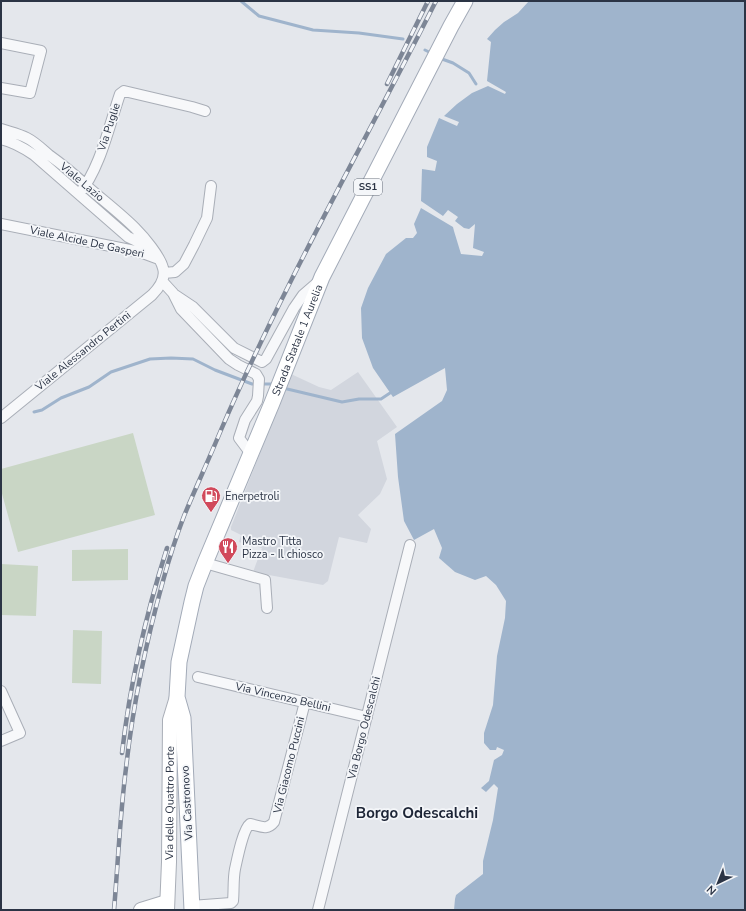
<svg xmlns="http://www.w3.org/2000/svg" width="746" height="911" font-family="'Nunito Sans',sans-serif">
<rect width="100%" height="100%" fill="#e4e7ec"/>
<!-- built -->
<path fill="#d2d6de" d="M358,372L397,427L377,441L387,479L380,494L358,515L371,529L367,543L339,537L328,581L323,585L253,572L262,548L239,542L241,535L231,530V527L291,374L319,387L331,390Z"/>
<!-- green -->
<path fill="#c9d6c5" d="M133,433L155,515L18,552L1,490V469Z
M128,549V580L72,581V550Z
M1,564L38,566L36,616L1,615Z
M73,630L102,631L101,684L72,683Z"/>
<!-- water -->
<path fill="#9fb4cc" d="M529,1H745V910H454L455,899L456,895L483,874V861L493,820L498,788L494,784L486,792L481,788L489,781L494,760L502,755L504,750L497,747L496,750H490L484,743V733L493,705L497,656L505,618L506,601L496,585L486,576L475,580L455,572L439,558L442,548L434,529L414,540L404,521L398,477L395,434L442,401L447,390L445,368L393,397L373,368L362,338L361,308L368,288L386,254L406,238H413L417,233L414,224L421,208L453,227L454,231L461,254L482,256L484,252L473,248L475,224L469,229L464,228L455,221L458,217L448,210L443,216L421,201L422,169L435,171L437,161L427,157V147L439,118L457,126L459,122L444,116L457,104L472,93L488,86L505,94L506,92L487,81L491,42L487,39L495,30L504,22L518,13Z"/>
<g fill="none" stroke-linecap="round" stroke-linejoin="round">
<!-- stream -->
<path stroke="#9fb4cc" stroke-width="3" d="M241,1L259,16L313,30L359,33L403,39
M425,50L429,52
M442,59L453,63L469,73L476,84
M283,388L342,402L359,399H381L390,393
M34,412L42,410L61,398L89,387L111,372L150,359L171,358L193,359L215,370L252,384H270L274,385"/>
<!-- minor casing -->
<g stroke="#a9aeb7" stroke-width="12">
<path id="minor" d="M1,43L41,51L30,93L1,88
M1,129C10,132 19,134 27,138C35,142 42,149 49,155C63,165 76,176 89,188C104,201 121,214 135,228C144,237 160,256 163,268C166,278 159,288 152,295L1,418
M1,139C14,142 24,148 34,155L128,237L149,247
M79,194C100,169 109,126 120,94L124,91L192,107L205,111
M1,224L140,252L159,259
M164,273L175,272L184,264L194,245L207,218L211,186
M162,281L173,293L181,309L229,359L238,365L256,374L259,379L258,396L257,401L245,420L239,438L251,454
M175,295L193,307L234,348L262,362L266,359L294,308L303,295L318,282
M205,563L265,580L267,608
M198,677L367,717
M1,691L20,733L1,741
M191,906L231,903L233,901C234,891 233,879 235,869C237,860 243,829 250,824C260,826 267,831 274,822L305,702
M318,910L410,545"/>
</g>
<!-- secondary casing -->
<g stroke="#a9aeb7" stroke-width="16">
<g id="secondary">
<path d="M141,910L167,902"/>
<path id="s1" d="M167,910L169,862L170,720L177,697"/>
</g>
</g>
<!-- primary casing -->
<g stroke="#a3abb8" stroke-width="17">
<g id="primary">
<path id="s2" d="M192,910L183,718L177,697L179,662L192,602L196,586L205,563L272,403L322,277L451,26L465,1"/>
</g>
</g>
<!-- minor -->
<use href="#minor" stroke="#f7f8fa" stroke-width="10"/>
<!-- secondary -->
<use href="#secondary" stroke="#fff" stroke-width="14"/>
<!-- primary -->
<use href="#primary" stroke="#fff" stroke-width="15"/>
<!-- rail casing -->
<g stroke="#7d8696" stroke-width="4.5">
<path id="rail" d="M387,84L428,1
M122,753C130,683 146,614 167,548
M114,910C118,863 120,815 126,768C133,705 146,642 163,581C169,559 176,537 184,516C196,487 209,459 221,430C284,283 364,144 436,1"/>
</g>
<!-- rail -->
<use href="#rail" stroke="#f4f6f9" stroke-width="3" stroke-dasharray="9" stroke-linecap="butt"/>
</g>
<!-- icons -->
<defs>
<g id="fuel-pin" transform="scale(1)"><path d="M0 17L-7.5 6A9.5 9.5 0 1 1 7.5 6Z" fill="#d1495b" stroke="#f4f6f9"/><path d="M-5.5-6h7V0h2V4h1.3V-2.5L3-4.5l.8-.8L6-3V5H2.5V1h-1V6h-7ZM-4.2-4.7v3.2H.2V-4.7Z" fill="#fff"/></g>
<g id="restaurant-pin" transform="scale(1)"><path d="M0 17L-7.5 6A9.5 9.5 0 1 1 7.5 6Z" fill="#d1495b" stroke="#f4f6f9"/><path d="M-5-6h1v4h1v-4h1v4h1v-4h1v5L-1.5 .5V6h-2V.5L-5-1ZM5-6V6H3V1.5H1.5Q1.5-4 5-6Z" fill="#fff"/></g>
</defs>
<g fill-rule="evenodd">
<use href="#fuel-pin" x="211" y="496"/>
<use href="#restaurant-pin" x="228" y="547"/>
</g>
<g text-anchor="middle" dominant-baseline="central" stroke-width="3.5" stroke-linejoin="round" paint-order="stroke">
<!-- shield labels -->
<rect fill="#f4f6f9" stroke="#676e7b" stroke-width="1" x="354" y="179" width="28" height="16" rx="3"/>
<g font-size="10" font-weight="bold" fill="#2b3445">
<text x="368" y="187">SS1</text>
</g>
<!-- street labels -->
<g font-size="11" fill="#2b3445" stroke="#f4f6f9">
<text transform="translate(109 127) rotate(-72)">Via Puglie</text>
<text transform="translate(82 182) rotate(40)">Viale Lazio</text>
<text transform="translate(87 242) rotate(12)">Viale Alcide De Gasperi</text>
<text stroke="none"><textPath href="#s2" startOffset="593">Strada Statale 1 Aurelia</textPath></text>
<text transform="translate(83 351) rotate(-39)">Viale Alessandro Pertini</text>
<text transform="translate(283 697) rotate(13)">Via Vincenzo Bellini</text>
<text transform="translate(364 728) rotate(-76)">Via Borgo Odescalchi</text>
<text transform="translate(289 765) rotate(-76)">Via Giacomo Puccini</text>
<text stroke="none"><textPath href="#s1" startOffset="107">Via delle Quattro Porte</textPath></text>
<text transform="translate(187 803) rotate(-93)">Via Castronovo</text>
</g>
<!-- poi labels -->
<g font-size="11" fill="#2b3445" stroke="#f4f6f9" text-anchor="start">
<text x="225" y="496">Enerpetroli</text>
<text x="242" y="541">Mastro Titta<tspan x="242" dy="13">Pizza - Il chiosco</tspan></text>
</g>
<!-- district labels -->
<g font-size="15" font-weight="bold" fill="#1d2536" stroke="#f4f6f9">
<text x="417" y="813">Borgo Odescalchi</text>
</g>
</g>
<!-- border -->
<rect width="746" height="911" fill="none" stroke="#2b3445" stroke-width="4"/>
<!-- north arrow -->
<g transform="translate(718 883) rotate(223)" stroke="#f4f6f9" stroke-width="3" paint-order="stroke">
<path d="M0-3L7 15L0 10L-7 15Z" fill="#2b3445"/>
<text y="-6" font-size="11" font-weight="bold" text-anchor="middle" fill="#2b3445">N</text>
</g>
</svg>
